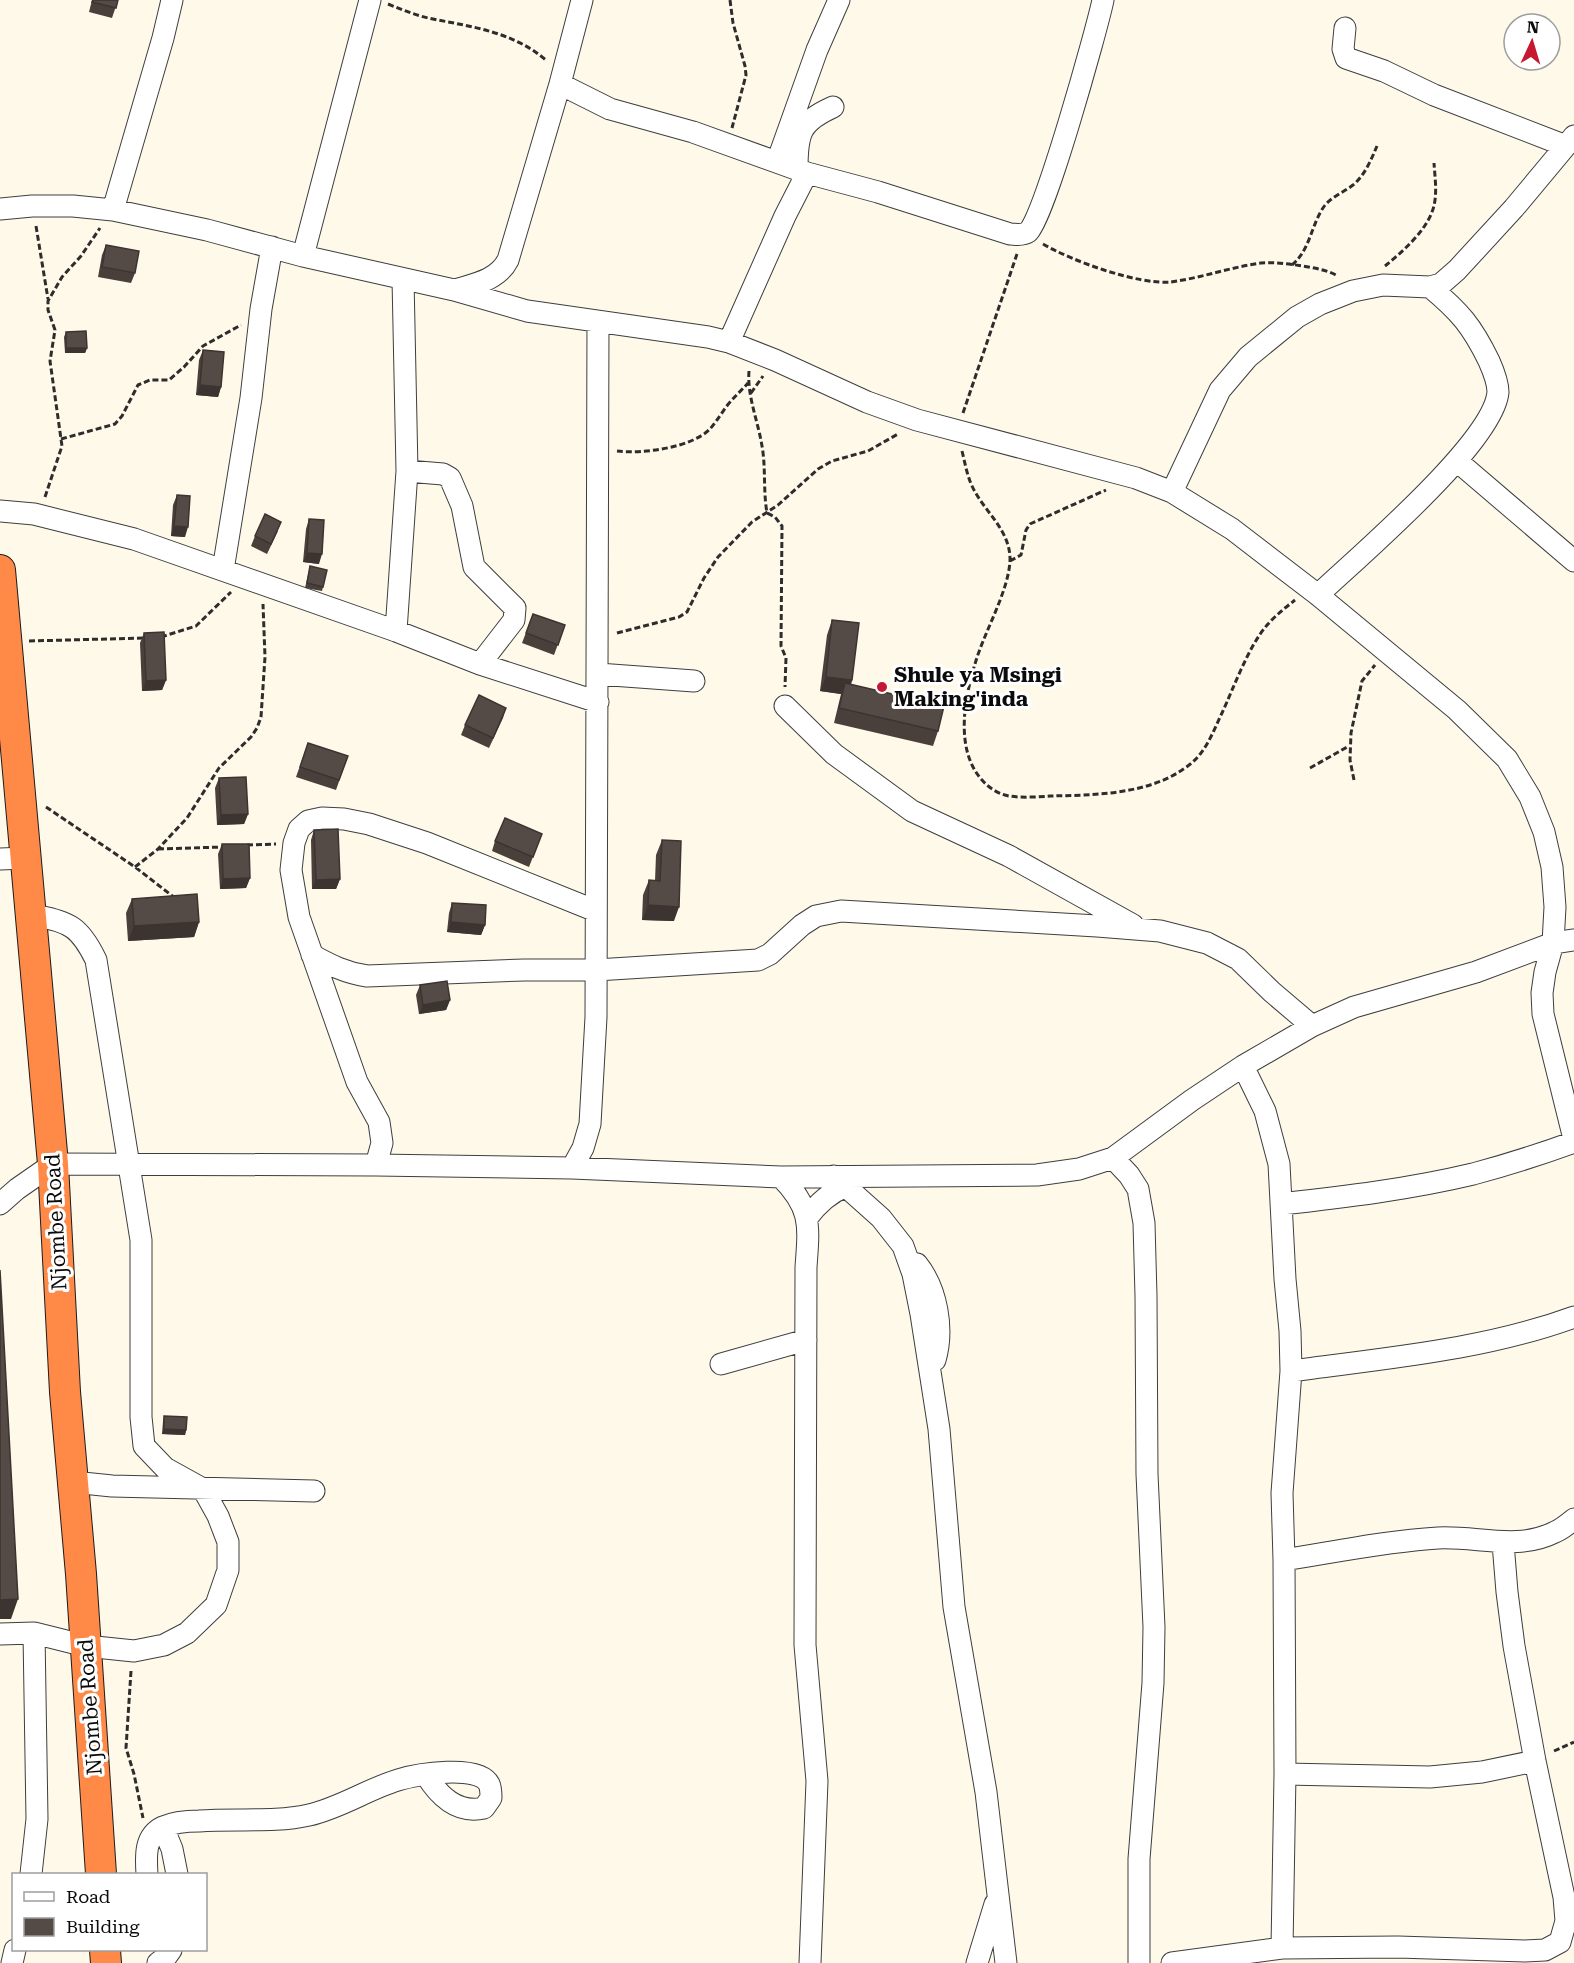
<svg xmlns="http://www.w3.org/2000/svg" width="1574" height="1963" font-family="'Roboto Serif',serif">
<rect width="100%" height="100%" fill="#fff9e9"/>
<g fill="none" stroke-linecap="round" stroke-linejoin="round">
<!-- minor casing -->
<g stroke="#3e3e3e" stroke-width="23">
<path id="minor" d="M1345,28L1343,49L1346,58L1384,71L1434,95L1566,146
M560,84L610,109L693,132L807,173L878,192L1010,234C1015,234 1022,236 1028,232C1043,222 1097,29 1103,0
M777,162L817,50L839,0
M797,169C797,133 800,122 833,107
M0,209L32,206H73L113,210L207,230L303,256L454,290L527,311L708,337L729,342L775,360L867,402L917,420L1136,478L1172,492L1232,529L1318,595L1457,710L1507,759L1530,797L1544,832L1552,867L1555,907L1553,943L1545,972L1542,993L1543,1014L1574,1139
M113,210L163,38L172,0
M303,256L370,0
M455,290C475,284 498,280 508,260L560,84L582,0
M729,342L785,216L807,173
M1457,461L1574,561
M407,471L443,474L450,478L462,506L474,567L515,608L514,620L480,664
M1172,492L1220,390L1248,357L1297,317L1320,304L1353,291L1383,285L1430,287L1441,284L1457,270L1514,208L1574,136
M0,511L34,514L134,539L396,631L480,664L598,702
M223,570L251,398L261,309L272,247
M1318,595C1358,557 1494,442 1498,392C1498,382 1493,370 1489,361C1472,326 1460,312 1430,287
M396,631L407,471L403,279
M598,674L694,681
M785,706L834,754L912,811L1009,856L1133,925
M0,859L26,858
M312,955C330,965 346,973 367,976L524,970H596L758,960L770,954L802,925L816,916L841,911L1097,926L1160,931L1207,943L1238,959L1272,992L1312,1026
M1243,1066L1265,1111L1279,1164L1285,1279L1290,1331L1291,1371L1282,1493L1284,1560L1285,1774L1282,1948
M1113,1158L1129,1175L1138,1189L1144,1223L1146,1296L1147,1474L1154,1627L1153,1683L1139,1859V1963
M376,1165L382,1143L379,1122L357,1082L299,917L291,870L294,843L299,829L308,821L322,818L344,819L369,824L427,843L596,911
M572,1168L583,1148L590,1124L596,1017L598,321
M834,1176L881,1218L903,1246L913,1274L921,1314L939,1429L954,1607L986,1792L1006,1963
M781,1177C812,1208 809,1226 806,1267L805,1645L817,1781L810,1963
M0,1204L17,1189L53,1164L376,1165L572,1168L781,1177L1037,1175L1079,1169L1113,1158L1192,1100L1243,1066L1312,1026L1354,1007L1476,972L1553,943L1574,940
M1281,1204C1345,1197 1410,1189 1473,1174C1507,1165 1541,1154 1574,1142
M807,1218C818,1203 829,1193 846,1186
M917,1264C937,1289 944,1329 935,1360
M721,1364L806,1340
M1291,1371C1386,1358 1484,1350 1574,1317
M73,1482L112,1486L314,1491
M1284,1560C1335,1552 1387,1541 1438,1538C1478,1536 1518,1551 1555,1532C1562,1529 1568,1524 1574,1519
M0,1634L34,1633L86,1646L134,1651L164,1645L187,1633L216,1605L228,1570V1542L218,1516L203,1489L165,1468L144,1446L141,1417V1240L96,960C78,923 68,923 31,914
M1285,1774L1430,1777L1482,1772L1535,1761
M163,1827L172,1849L177,1874
M31,1874L37,1819L34,1633
M147,1874C146,1857 144,1836 163,1827C174,1822 188,1821 199,1821C235,1818 274,1823 309,1815C340,1808 368,1789 398,1780C417,1774 479,1764 489,1784C491,1788 491,1794 491,1798L484,1808C457,1814 439,1796 426,1775
M12,1963L15,1950
M158,1963L166,1957L171,1950
M977,1963L995,1904
M1172,1963L1282,1948L1398,1947L1525,1951L1545,1950L1560,1942L1566,1921L1564,1897L1535,1761L1514,1646L1507,1592L1503,1543"/>
</g>
<!-- highway casing -->
<g stroke="#1c1c1c" stroke-width="32">
<path id="highway" d="M0,570L53,1164L65,1392L81,1574L101,1874
M105,1950L106,1963"/>
</g>
<!-- path -->
<path stroke="#2d2d2d" stroke-width="3" stroke-dasharray="6 3" stroke-linecap="butt" d="M730,0L733,23L745,66L746,75L732,128
M388,4C403,10 417,16 433,19C473,27 514,32 547,61
M36,226L48,299
M1043,244C1072,261 1138,285 1171,282C1201,278 1231,267 1261,263C1275,262 1289,264 1303,266C1315,268 1327,270 1338,276
M1292,265C1310,250 1311,226 1323,208C1330,197 1343,193 1353,185C1365,175 1371,160 1377,146
M1385,266C1402,252 1424,233 1432,212C1438,197 1435,179 1434,163
M749,371C747,396 758,421 762,446C766,468 763,490 767,513L775,517L782,526L781,646L786,658L785,687
M751,393L763,376
M963,413L1017,254
M61,439L115,424L122,416L138,385L150,380H169L184,367L203,346L241,325
M617,451C642,454 691,448 710,429C716,422 721,414 726,407C733,398 741,391 748,383
M962,451C965,463 967,475 972,486C984,512 1011,530 1010,561C1008,593 984,632 975,664C964,700 955,750 982,780C989,788 998,794 1009,796C1022,798 1037,797 1050,796C1094,795 1147,795 1185,768C1205,755 1212,734 1222,713C1234,687 1249,645 1268,624C1276,615 1285,608 1295,600
M45,497L62,446L50,361L55,330L48,310V301L62,277L81,256L100,228
M1010,561L1021,555L1026,530L1030,524L1106,490
M617,633L679,617L687,612L704,578L718,557L752,522L778,505L818,469L832,461L868,451L898,434
M161,637L196,626L231,592
M29,641L145,638
M1310,768L1349,746
M1354,780L1350,760L1351,733L1362,681L1375,665
M46,807L135,867L175,898
M247,845L276,844
M158,849L222,847
M135,867L158,849L187,818L219,768L251,737L257,728L261,717L265,657L263,604
M131,1671L126,1748L134,1774L143,1818
M1554,1751L1574,1742"/>
<!-- minor -->
<use href="#minor" stroke="#fff" stroke-width="21"/>
<!-- highway -->
<use href="#highway" stroke="#ff8a47" stroke-width="30"/>
</g>
<!-- wall -->
<path fill="#49403c" d="M92,0H118L112,18L89,12Z
M106,245L135,273L131,283L98,277L102,255Z
M66,332L87,348L85,353H65L64,337Z
M203,350L221,387L218,397L196,395L199,360Z
M177,495L185,537L171,536L173,505Z
M309,519L319,564L303,562L306,529Z
M278,531L267,554L251,546L255,536Z
M310,566L323,587L322,591L305,588Z
M533,614L565,625L554,655L522,643Z
M832,620L852,680L851,685L938,731L933,746L834,723L841,694L820,691L827,635Z
M144,633L166,680L162,690L142,691L140,643Z
M506,708L489,748L461,735L465,725Z
M308,743L348,756L336,790L296,777Z
M219,778L248,814L244,824L217,825L215,788Z
M314,830L340,879L336,889H312L311,840Z
M542,834L529,867L492,851L495,841Z
M662,840L674,921L642,920L643,895L649,880L655,881L656,855Z
M222,844L250,878L246,888L220,889L218,854Z
M132,899L199,922L194,937L128,941L126,913Z
M452,903L485,925L481,935L447,932L449,913Z
M420,985L450,1000L446,1010L419,1014L416,995Z
M164,1416L186,1430L185,1435L162,1434L163,1421Z"/>
<!-- shaded-wall -->
<path fill="#3c3431" d="M66,348H87L85,353H65Z
M200,385L221,387L218,397L196,395Z
M174,526L188,527L185,537L171,536Z
M307,553L322,554L319,564L303,562Z
M826,677L852,680L847,695L845,683L841,694L820,691Z
M166,680L162,690L142,691L146,681Z
M506,708L503,718L489,748L493,738Z
M248,814L244,824L217,825L221,815Z
M250,878L246,888L220,889L223,879Z
M340,879L336,889H312L316,880Z
M648,905L679,907L674,921L642,920Z
M199,922L194,937L128,941L134,926Z
M451,922L485,925L481,935L447,932Z
M450,1000L446,1010L419,1014L423,1005Z
M164,1429L186,1430L185,1435L162,1434Z
M18,1599L11,1619H0V1600Z"/>
<!-- building -->
<path fill="#554b46" stroke="#3c3431" stroke-width="1.5" d="M93,0H118L116,8L92,2Z
M106,245L139,251L135,273L102,267Z
M86,331L87,348H66V332Z
M203,350L224,352L221,387L200,385Z
M177,495L190,496L188,527L174,526Z
M265,514L281,522L271,544L255,536Z
M309,519L324,520L322,554L307,553Z
M310,566L327,570L323,587L307,583Z
M533,614L565,625L558,645L526,633Z
M832,620L859,623L852,680L826,677Z
M164,632L166,680L146,681L144,633Z
M845,683L944,706L938,731L839,708Z
M479,695L506,708L493,738L465,725Z
M308,743L348,756L339,780L300,767Z
M246,777L248,814L221,815L219,778Z
M505,818L542,834L533,857L495,841Z
M338,829L340,879L316,880L314,830Z
M662,840L681,841L679,907L648,905L649,880L660,881Z
M222,844H249L250,878L223,879Z
M197,894L199,922L134,926L132,899Z
M452,903L486,905L485,925L451,922Z
M447,981L450,1000L423,1005L420,985Z
M0,1270L18,1599L0,1600Z
M164,1416L187,1417L186,1430L164,1429Z"/>
<!-- markers -->
<circle fill="#c61830" stroke="#fff" stroke-width="2" cx="882" cy="687" r="6"/>
<g text-anchor="middle" dominant-baseline="central" stroke-width="6" stroke-linejoin="round" paint-order="stroke">
<!-- poi labels -->
<g font-size="21" font-weight="bold" fill="#0b0b0b" stroke="#fff" text-anchor="start">
<text x="894" y="675">Shule ya Msingi<tspan x="894" dy="24">Making'inda</tspan></text>
</g>
<!-- street labels -->
<g font-size="21" fill="#0b0b0b" stroke="#fff">
<text transform="translate(56 1222) rotate(-93)">Njombe Road</text>
<text transform="translate(90 1707) rotate(-94)">Njombe Road</text>
</g>
</g>
<!-- legend -->
<rect x="12" y="1873" width="195" height="78" fill="#ffffff" stroke="#9d9d9d" stroke-width="1.5"/>
<rect x="24" y="1892" width="30" height="9" fill="#ffffff" stroke="#9d9d9d" stroke-width="1.5"/>
<text x="66" y="1903" font-size="18" fill="#0b0b0b">Road</text>
<rect x="24" y="1918" width="30" height="18" fill="#554b46" stroke="#9d9d9d" stroke-width="1.5"/>
<text x="66" y="1933" font-size="18" fill="#0b0b0b">Building</text>
<!-- north arrow -->
<g transform="translate(1532 42) rotate(4)"><circle r="28" fill="#ffffff" stroke="#9d9d9d" stroke-width="1.5"/>
<path d="M0-4.5L10 22L0 15L-10 22Z" fill="#c61830"/>
<text y="-9" font-size="16" font-weight="bold" text-anchor="middle" fill="#0b0b0b">N</text>
</g>
</svg>
